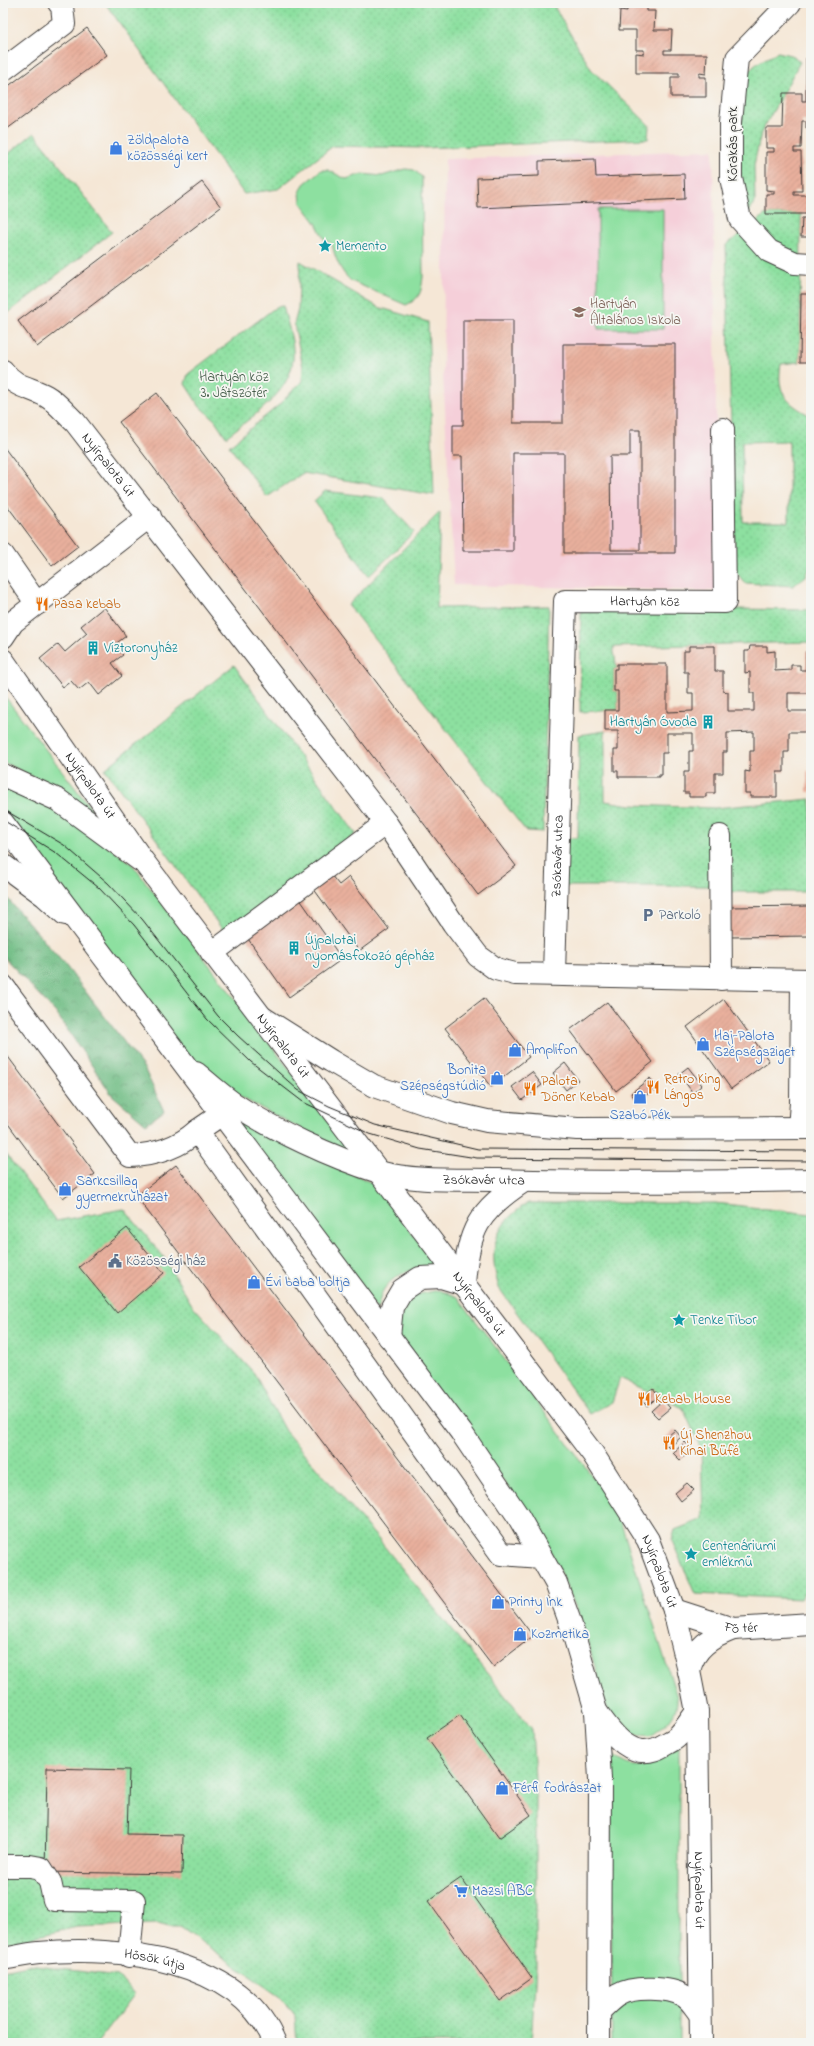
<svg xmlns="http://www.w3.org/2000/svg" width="814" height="2046" font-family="'Indie Flower',sans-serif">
<defs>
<pattern id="forest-crowns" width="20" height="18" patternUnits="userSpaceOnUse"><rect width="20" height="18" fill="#72be86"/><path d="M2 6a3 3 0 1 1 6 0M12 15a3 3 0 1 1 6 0" fill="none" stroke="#5d9a6d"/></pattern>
<pattern id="park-dots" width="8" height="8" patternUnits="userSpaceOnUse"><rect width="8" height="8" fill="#8de0a0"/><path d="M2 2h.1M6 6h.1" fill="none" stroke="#79c089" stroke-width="1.8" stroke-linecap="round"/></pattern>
<pattern id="building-hatch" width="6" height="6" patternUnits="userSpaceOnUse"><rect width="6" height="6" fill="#e9b09d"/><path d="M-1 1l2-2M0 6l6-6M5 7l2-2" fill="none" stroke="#c79787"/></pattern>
</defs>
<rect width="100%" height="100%" fill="#f6f6f2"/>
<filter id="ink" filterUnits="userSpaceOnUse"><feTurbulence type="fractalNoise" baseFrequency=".025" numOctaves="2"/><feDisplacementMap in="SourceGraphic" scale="8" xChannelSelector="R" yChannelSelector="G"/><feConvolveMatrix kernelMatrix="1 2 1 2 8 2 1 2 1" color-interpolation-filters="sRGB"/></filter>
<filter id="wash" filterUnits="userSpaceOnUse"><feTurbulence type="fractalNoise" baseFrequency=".012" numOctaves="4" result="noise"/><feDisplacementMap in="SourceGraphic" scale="16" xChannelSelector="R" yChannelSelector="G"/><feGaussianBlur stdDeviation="0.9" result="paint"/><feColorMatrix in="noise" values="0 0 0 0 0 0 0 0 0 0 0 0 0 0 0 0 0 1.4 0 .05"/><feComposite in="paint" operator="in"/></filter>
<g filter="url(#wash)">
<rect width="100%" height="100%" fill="#f5e7d6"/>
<!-- built -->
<path fill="#f5cfd9" d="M713,150L716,415L721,591L454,585L443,372L445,159Z"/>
<!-- green -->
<path fill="#8de0a0" stroke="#547e5e" d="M405,169L414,170L422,177L423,277C421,292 421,298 406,305L351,281C340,271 335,258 332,244L324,239L316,223L301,203L300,192L304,184L321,170H328L346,179L362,174L382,176Z
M598,209H663V329H598Z
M3,694L103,824L60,790L3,762Z
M3,786L58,810L132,864L357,1158L200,1076L3,812Z
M222,1105L379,1187L438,1268C418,1267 397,1271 384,1289C381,1294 379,1303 377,1310Z
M439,1290L458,1297L616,1508L677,1697C678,1717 665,1725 650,1736L628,1734L613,1719L607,1708L581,1619L551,1552L532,1520L393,1331L400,1311L415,1295Z
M679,1742V2043H612L611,1755C617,1758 624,1764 630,1765C651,1770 665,1755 679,1742Z"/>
<!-- forest -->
<path fill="url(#forest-crowns)" stroke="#476d51" d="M3,897L7,898L66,966L144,1068L164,1111L146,1124L112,1095L56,1013L3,956Z"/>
<!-- park -->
<path fill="url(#park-dots)" stroke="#547e5e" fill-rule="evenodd" d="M105,3H556L555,8L591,69L649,125L648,139L423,148L333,146L278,189L244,194Z
M778,52L794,56L800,62L761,133L754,165L755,200L748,215L730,183L745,76C753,64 765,59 778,52Z
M34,133L112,232L3,317V158Z
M766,214H801L800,362L781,364C776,393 786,403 811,416V565L806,576L793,586L745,583L735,571L726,245ZM789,441V522H743L742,442Z
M300,261L378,307L428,322L434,495L303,473L267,497L229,446L279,405L302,381L303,367L294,324L298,309Z
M283,306C287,323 295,342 293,360C289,395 251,417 226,437L215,420L200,407L185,384L188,374L276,307Z
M325,491L383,498L414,532L369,576L314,501Z
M440,512L437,608L549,606L543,832L526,831L348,605Z
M581,607L811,610V642L613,647L617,669H614V691H618V710L580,712Z
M234,665L356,834L227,936L105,769Z
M605,731V801L631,805L715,808L811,799V892H720L715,886H563L565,838H578L579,735Z
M3,1150L56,1221L124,1209L163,1256L192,1305L254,1373L285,1431L379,1540L532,1729L536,1796V1967L531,2043H297L295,2016L280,1997L180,1927H169L158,1924L77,1927L3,1944Z
M528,1203H716L811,1214V1582L801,1599L695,1594L672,1541L675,1530L703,1519L701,1449L683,1408L620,1378L612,1402L590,1414L499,1288C488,1251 493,1224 528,1203Z
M28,1965L118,1976L134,1995L97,2043H3V1970Z"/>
<g id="blocks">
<!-- building -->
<path fill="url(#building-hatch)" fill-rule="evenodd" d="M619,3H655V7H647V11H655L654,30H672L671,50H664V54H707L706,74L699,73V77H706V97H671V77H679V73H636V53L644,54V50H636V30H619L620,10L627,11V7H619Z
M87,28L107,55L3,132V90Z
M806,58H811V128H806V121H802L801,148H794V152H801L802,191H794V195H811V237H801L802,218H809V214H766V194H774V191L766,190V152H774V148H766V128H782L783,93H802V101H806Z
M595,159L596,177L684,174L685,199L478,208L477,178L539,176V161Z
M202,182L221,207L37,347L18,321Z
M801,294H811V362H800Z
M463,320H513V423H563V344H675V553H564V453H513V551H463L462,456H453V425H463ZM630,430H640V550H611L610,456H630Z
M157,393L516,866L478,895L119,422Z
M3,446L78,546L52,566L3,500Z
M104,607L126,636L114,645L123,655L112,663L122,676L99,695L89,682L79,690L71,681L63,687L40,659L58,644L65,652L87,633L81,626Z
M689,646H715V671H723V691L728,692V711H754V693H750V672L745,673V651H749L750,646H767V652L775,651V671L791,670V665H800V670H806V651H811V693H788V711H811V732H789V752H784V772H777V797H750V793H745V771L750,772V751H754V732L727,733V752H723V773H715V793H706V797H689V793H684V772H689V751H693V733H667V753H662V775H659V777H618V771H614V750H618V731H605V710H618V691H614V669H617V664H667V712L693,711V693H688V672H684V651H689Z
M807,771H811V792H807Z
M331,875L339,885L349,877L389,929L359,951L313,888Z
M299,898L342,959L289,997L246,936Z
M811,906V936L729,937L728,907Z
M484,998L529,1057L491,1087L445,1028Z
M724,999L769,1061L731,1089L687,1027Z
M607,1002L653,1062L616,1091L570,1030Z
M3,1050L95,1174L63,1198L3,1117Z
M565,1063L578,1080L566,1090L553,1073Z
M688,1067L702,1085L693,1093L679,1074Z
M532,1072L542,1085L522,1100L512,1087Z
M650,1078L657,1087L637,1102L631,1093Z
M176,1165L533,1636L493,1667L136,1196Z
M127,1228L164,1273L117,1313L79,1267Z
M653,1388L659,1396L647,1406L640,1399Z
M663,1400L670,1408L658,1418L651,1411Z
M675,1430L681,1437L669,1448L662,1441Z
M685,1442L692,1449L680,1460L673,1453Z
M687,1483L694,1490L681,1501L675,1493Z
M460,1715L531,1815L499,1838L427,1738Z
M47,1768L129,1770L127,1834L183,1835L182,1874L45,1872Z
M461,1878L532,1978L500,2001L428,1901Z"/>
</g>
</g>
<g filter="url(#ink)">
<use href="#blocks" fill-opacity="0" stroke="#3d3a38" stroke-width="1"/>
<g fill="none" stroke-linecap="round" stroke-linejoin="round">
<!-- minor casing -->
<g stroke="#3d3a38" stroke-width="24">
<g id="minor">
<path d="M790,3L737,58L731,122V178L740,219L769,251L795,263L811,264"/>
<path d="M3,70L64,24L62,6L59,3"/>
<path id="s1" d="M3,371C16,388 30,387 46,396C57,402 66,414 75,422L386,823L453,923L478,956L496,969L515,974L811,980"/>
<path d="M3,555L37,604"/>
<path d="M3,637L13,622L150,516"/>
<path d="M3,775L58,800L140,860"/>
<path d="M720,836L721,979"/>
<path d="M3,865L45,896L65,914"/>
<path d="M212,953L386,823"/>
<path id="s2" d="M554,974L565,601L725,602L723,429"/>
<path d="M3,986L130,1156C155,1155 178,1148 197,1131L501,1554L541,1557"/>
<path d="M263,1018L331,1061L374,1086L452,1113L487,1121L577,1129L811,1128"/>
<path id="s3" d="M196,1073C208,1083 220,1094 233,1103C273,1130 333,1158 379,1172C416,1182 460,1179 498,1180C602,1183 707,1182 811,1180"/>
<path d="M799,1128L801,1103L802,980"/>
<path d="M389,1337L392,1307L402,1290L420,1278L441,1277L464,1284"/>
<path id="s4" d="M674,1610L733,1629L811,1624"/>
<path d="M689,1671C694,1647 712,1637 733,1629"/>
<path d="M596,1711C612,1734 633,1764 664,1745C669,1742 674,1740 677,1737C685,1730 690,1720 697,1712"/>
<path d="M3,1866H30L41,1868L50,1882L54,1900L134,1901L129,1956"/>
<path id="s5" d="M3,1959C15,1957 27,1954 39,1953C118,1945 241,1959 275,2043"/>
<path d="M599,2011C605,2006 611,1999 618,1995C632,1986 670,1987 684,1996C691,2000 695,2008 700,2014"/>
</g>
</g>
<!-- major casing -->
<g stroke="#3d3a38" stroke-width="24">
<g id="major">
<path id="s6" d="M3,660L143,861L593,1454L648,1540L674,1610L689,1671L697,1712L701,2043"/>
<path d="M3,823L461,1432L518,1516L556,1583L570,1622L596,1711L600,1779L599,2043"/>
<path d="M197,1131L222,1114"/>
<path d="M464,1284C468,1230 478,1211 524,1181"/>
</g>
</g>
<!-- minor -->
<use href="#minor" stroke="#fff" stroke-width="22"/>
<!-- major -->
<use href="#major" stroke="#fff" stroke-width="22"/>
<!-- tram -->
<path stroke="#1c1c1c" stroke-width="1" d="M3,809L64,845L108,883L142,919L218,1016L238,1036L298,1090L329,1106L375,1125L478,1149L811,1151
M3,820L56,853L99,888L134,925L207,1019L251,1062L303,1102L370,1134L420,1149L477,1158L811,1161"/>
</g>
</g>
<!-- icons -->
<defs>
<g id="shop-bare" transform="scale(1.08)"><path d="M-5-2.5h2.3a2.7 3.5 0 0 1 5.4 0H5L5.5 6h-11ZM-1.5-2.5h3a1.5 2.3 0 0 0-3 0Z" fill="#3f7fe0" stroke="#f6f6f2" stroke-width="2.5" paint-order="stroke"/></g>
<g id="sight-bare" transform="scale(1.08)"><path d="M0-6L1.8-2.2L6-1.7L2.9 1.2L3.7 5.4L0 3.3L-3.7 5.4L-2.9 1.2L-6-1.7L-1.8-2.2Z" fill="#0f9aa8" stroke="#f6f6f2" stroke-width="2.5" paint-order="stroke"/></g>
<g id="school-bare" transform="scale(1.08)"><path d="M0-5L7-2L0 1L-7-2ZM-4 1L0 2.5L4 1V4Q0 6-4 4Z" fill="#8d6e63" stroke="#f6f6f2" stroke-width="2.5" paint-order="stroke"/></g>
<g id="restaurant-bare" transform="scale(1.08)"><path d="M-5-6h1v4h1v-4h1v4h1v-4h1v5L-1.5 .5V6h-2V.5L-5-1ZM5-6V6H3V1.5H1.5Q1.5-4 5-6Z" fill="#e8710a" stroke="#f6f6f2" stroke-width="2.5" paint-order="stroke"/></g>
<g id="building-bare" transform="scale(1.08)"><path d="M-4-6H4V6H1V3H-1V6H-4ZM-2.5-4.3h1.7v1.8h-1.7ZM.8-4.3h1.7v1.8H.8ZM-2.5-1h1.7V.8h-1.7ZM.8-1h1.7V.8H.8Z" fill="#0f9aa8" stroke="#f6f6f2" stroke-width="2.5" paint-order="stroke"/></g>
<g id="parking-bare" transform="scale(1.08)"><path d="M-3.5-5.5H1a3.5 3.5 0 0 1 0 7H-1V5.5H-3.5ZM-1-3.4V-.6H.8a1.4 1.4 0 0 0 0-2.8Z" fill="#5c6f8a" stroke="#f6f6f2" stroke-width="2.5" paint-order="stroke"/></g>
<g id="civic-bare" transform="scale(1.08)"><path d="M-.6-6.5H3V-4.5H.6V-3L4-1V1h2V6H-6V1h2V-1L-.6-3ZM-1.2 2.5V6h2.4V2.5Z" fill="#5c6f8a" stroke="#f6f6f2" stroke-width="2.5" paint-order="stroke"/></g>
<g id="supermarket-bare" transform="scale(1.08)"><path d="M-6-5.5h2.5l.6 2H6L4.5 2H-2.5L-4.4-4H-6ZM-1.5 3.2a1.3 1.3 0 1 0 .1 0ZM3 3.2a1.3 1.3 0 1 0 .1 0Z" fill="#3f7fe0" stroke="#f6f6f2" stroke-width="2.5" paint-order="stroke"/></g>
</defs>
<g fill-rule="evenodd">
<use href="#shop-bare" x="116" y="148"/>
<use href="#sight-bare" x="325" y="246"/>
<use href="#school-bare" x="579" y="312"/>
<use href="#restaurant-bare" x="42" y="604"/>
<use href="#building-bare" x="93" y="648"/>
<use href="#building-bare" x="708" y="722"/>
<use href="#parking-bare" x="648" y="915"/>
<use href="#building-bare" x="294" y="948"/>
<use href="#shop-bare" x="703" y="1044"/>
<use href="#shop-bare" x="515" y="1050"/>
<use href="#shop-bare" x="497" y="1078"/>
<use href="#restaurant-bare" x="653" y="1087"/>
<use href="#restaurant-bare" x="530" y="1089"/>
<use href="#shop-bare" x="640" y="1097"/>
<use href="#shop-bare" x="65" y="1189"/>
<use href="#civic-bare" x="115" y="1261"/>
<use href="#shop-bare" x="254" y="1282"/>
<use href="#sight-bare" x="679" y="1320"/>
<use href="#restaurant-bare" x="644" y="1399"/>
<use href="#restaurant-bare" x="669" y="1443"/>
<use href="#sight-bare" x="691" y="1554"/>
<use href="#shop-bare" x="498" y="1602"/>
<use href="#shop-bare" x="520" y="1634"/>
<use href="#shop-bare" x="502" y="1788"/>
<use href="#supermarket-bare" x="461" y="1891"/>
</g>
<g text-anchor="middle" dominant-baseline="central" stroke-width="3.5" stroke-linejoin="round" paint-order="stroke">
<!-- shop labels -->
<g font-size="14" fill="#366cbe" stroke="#f6f6f2" text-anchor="start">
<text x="127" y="140">Zöldpalota<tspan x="127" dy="16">közösségi kert</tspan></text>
<text x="714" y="1036">Haj-Palota<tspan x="714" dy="16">Szépségsziget</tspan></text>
<text x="526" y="1050">Amplifon</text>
<text x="486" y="1070" text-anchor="end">Bonita<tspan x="486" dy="16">Szépségstúdió</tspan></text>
<text x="640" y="1115" text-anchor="middle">Szabó Pék</text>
<text x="76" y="1181">Sarkcsillag<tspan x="76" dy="16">gyermekruházat</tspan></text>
<text x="265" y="1282">Évi baba boltja</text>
<text x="509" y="1602">Printy Ink</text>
<text x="531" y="1634">Kozmetika</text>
<text x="513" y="1788">Férfi fodrászat</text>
<text x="472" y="1891">Mazsi ABC</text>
</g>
<!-- street labels -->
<g font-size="14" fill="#1c1c1c" stroke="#f6f6f2">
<text transform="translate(733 144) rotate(-90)">Kőrakás park</text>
<text stroke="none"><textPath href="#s1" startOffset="144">Nyírpalota út</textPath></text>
<text stroke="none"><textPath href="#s2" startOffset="453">Hartyán köz</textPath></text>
<text stroke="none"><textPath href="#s6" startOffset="153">Nyírpalota út</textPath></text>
<text stroke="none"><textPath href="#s2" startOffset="118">Zsókavár utca</textPath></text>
<text stroke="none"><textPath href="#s6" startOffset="477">Nyírpalota út</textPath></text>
<text stroke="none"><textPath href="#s3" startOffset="315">Zsókavár utca</textPath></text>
<text stroke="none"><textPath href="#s6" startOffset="801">Nyírpalota út</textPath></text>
<text stroke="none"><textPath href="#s6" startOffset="1125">Nyírpalota út</textPath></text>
<text stroke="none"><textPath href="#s4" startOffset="70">Fő tér</textPath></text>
<text stroke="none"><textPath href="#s6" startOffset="1449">Nyírpalota út</textPath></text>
<text stroke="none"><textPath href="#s5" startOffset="153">Hősök útja</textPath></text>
</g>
<!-- culture labels -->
<g font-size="14" fill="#0d838f" stroke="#f6f6f2" text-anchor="start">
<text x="336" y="246">Memento</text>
<text x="104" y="648">Víztoronyház</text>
<text x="697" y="722" text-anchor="end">Hartyán Óvoda</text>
<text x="305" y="940">Újpalotai<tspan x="305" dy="16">nyomásfokozó gépház</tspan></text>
<text x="690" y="1320">Tenke Tibor</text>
<text x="702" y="1546">Centenáriumi<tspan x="702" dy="16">emlékmű</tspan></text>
</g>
<!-- education labels -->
<g font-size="14" fill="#785e54" stroke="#f6f6f2" text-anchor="start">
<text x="590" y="304">Hartyán<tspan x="590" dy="16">Általános Iskola</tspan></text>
</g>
<!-- park labels -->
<g font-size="14" fill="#3e5744" stroke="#f6f6f2">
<text x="234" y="377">Hartyán köz<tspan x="234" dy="16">3. Játszótér</tspan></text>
</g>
<!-- food labels -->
<g font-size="14" fill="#c56008" stroke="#f6f6f2" text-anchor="start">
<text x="53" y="604">Pasa kebab</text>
<text x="664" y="1079">Retro King<tspan x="664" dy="16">Lángos</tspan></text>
<text x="541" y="1081">Palota<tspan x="541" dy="16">Döner Kebab</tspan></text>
<text x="655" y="1399">Kebab House</text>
<text x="680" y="1435">Új Shenzhou<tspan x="680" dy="16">Kínai Büfé</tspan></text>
</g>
<!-- service labels -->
<g font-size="14" fill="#4e5e75" stroke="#f6f6f2" text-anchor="start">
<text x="659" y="915">Parkoló</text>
<text x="126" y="1261">Közösségi ház</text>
</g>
</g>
<!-- margin -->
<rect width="814" height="2046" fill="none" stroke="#f6f6f2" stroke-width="16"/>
</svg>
